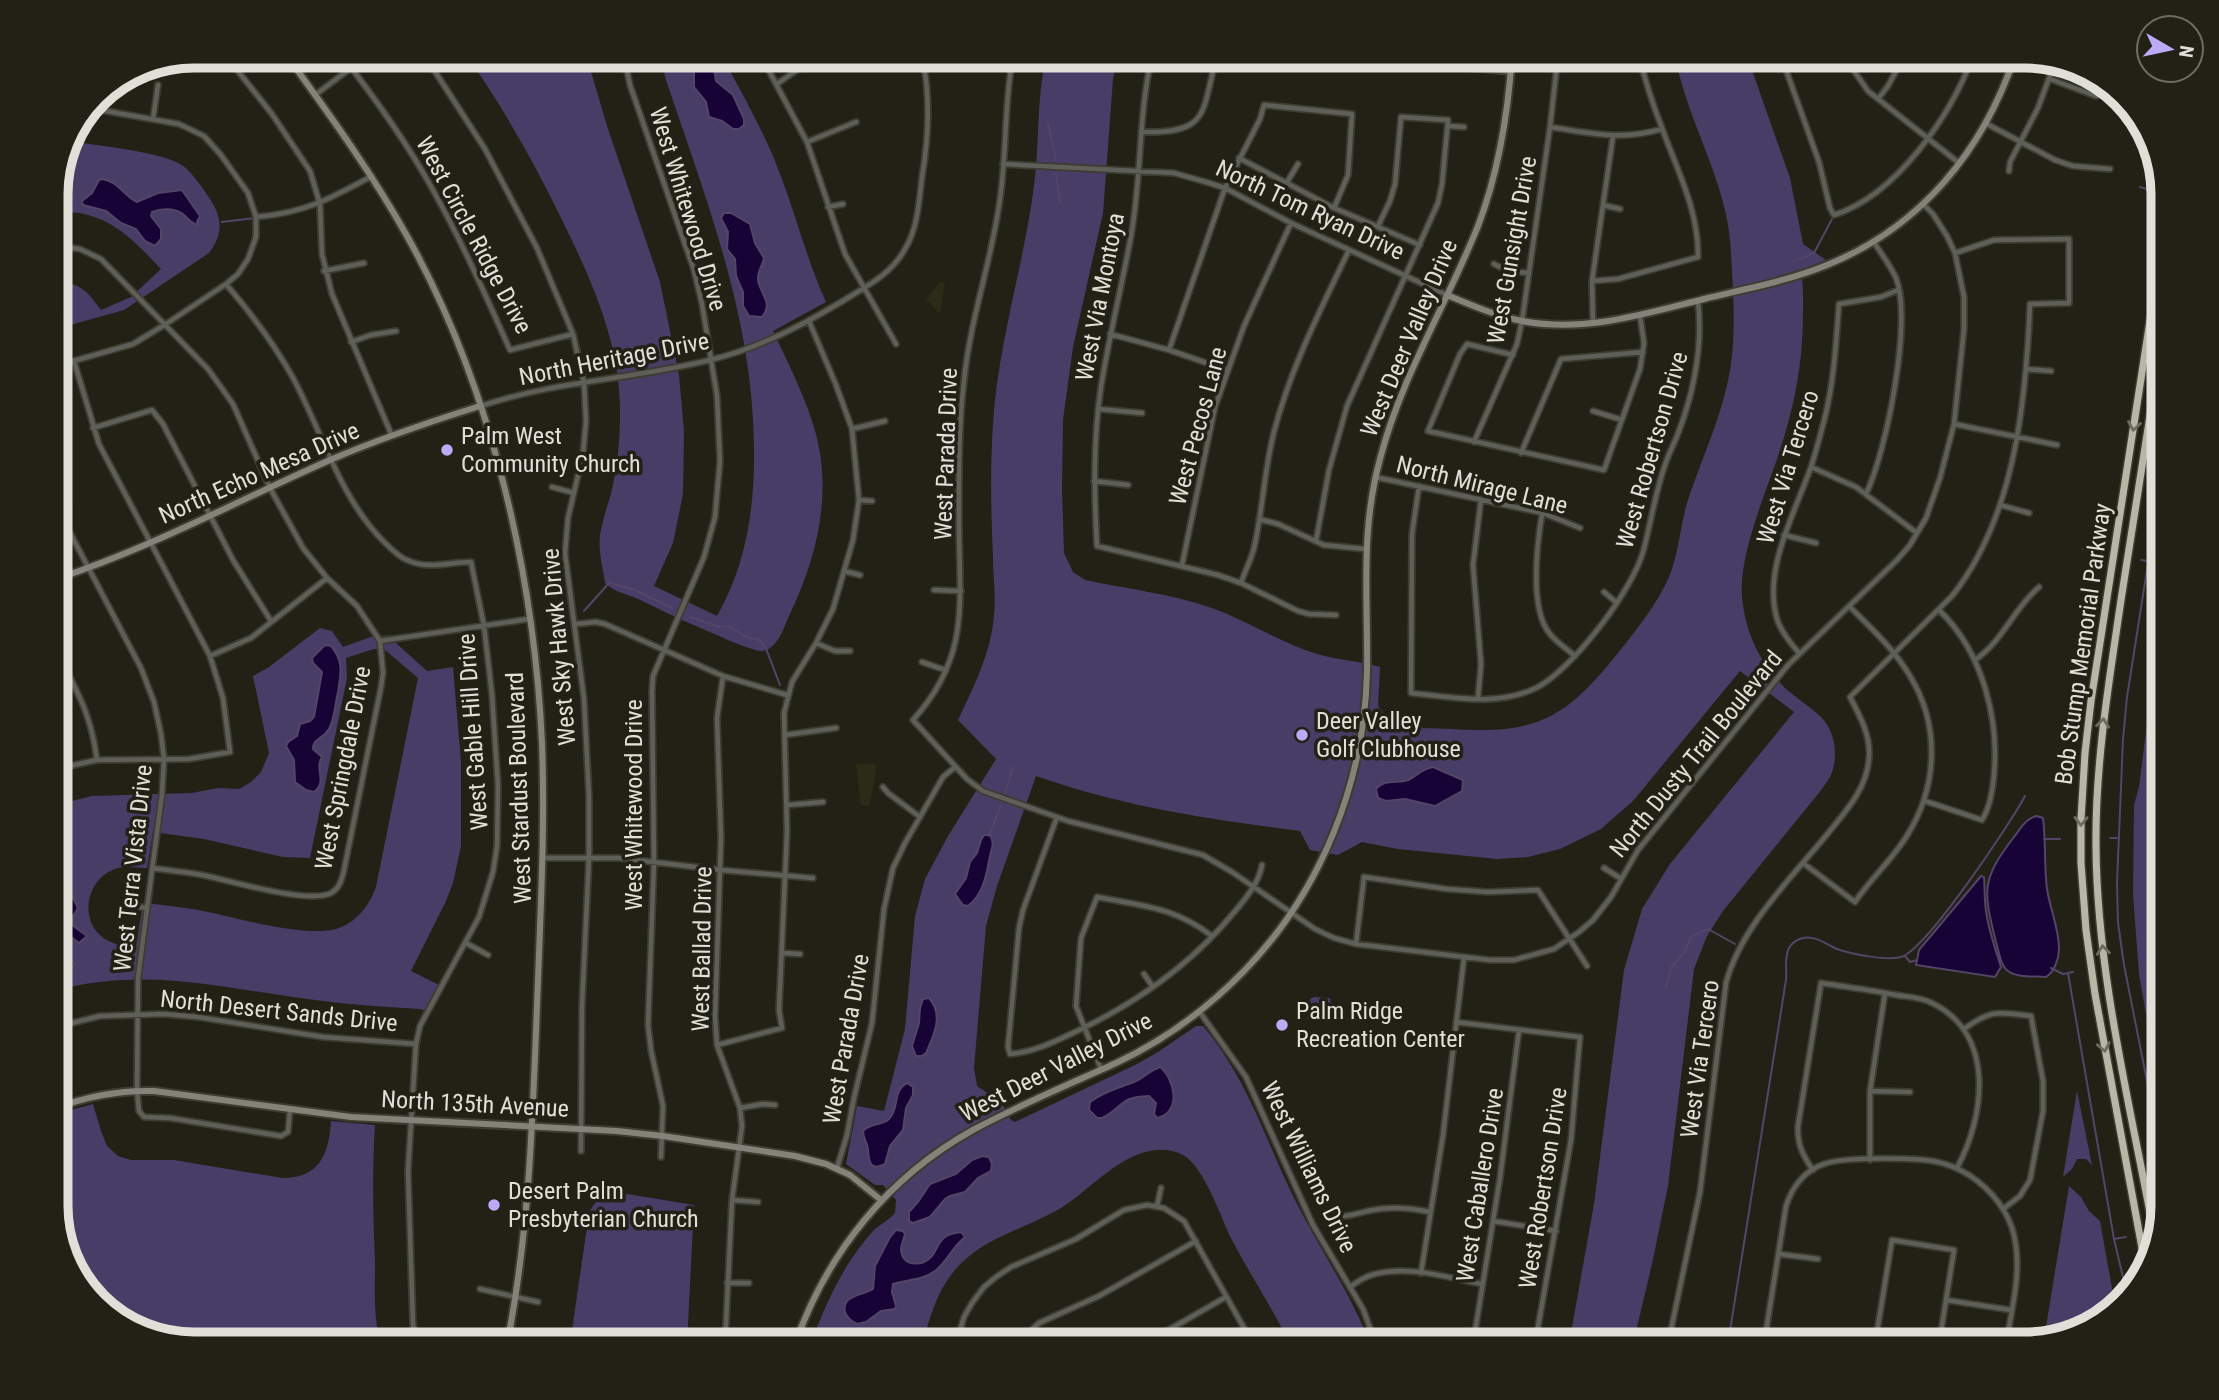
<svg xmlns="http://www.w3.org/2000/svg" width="2219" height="1400" font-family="'Roboto Condensed',sans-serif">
<rect width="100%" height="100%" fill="#222115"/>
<!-- built -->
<path fill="#2c2b18" d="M940,282L945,283L940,314L926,299Z
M856,764H875L876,774L869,806L861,805Z"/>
<!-- green -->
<path fill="#483d67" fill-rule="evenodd" d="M467,56H525C539,72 568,62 586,59L592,75L607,126L660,282L679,375L684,431L683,494L673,543L654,586L717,616C745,567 754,513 754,457C755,323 708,205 666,80L660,56H722C741,92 762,128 777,166C795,211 806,258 826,302L773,331C787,361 803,392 813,424C834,489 818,556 789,616C784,627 777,651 761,651C751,651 708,631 696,626C676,618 658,608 638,599C628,594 613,592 605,583C603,568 598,551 600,535C602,522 607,507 611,494C617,468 620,442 620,415C621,346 593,283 563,222C535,164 504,109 467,56Z
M1046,56H1118L1113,79L1103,213L1073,347L1063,420L1062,490L1064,553L1073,572L1085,580C1128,589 1172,594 1212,608C1248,621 1281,643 1317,654C1338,660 1359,661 1380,667L1378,706L1394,725C1413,729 1433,728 1452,729C1541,735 1568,716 1622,648C1640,625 1657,604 1669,577C1679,553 1680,525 1688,500C1703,455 1724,412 1731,364C1736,328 1733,290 1731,253C1729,202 1708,159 1691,112C1684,93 1679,74 1674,56H1747L1790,178L1803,244L1826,260L1800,270C1804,284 1803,298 1803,313C1803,375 1790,426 1768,484C1757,515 1739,564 1742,597C1745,630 1758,659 1780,683C1792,696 1809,705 1821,717C1836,732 1839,759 1830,777C1826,783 1822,789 1818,794L1723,911L1707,936L1694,969L1668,1186L1652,1264L1633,1344H1569L1594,1204L1624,970L1642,909L1670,864L1794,712L1740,671L1633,801L1601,829L1560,849L1528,857L1497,859L1398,849L1362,842L1338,855L1310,850L1300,831C1207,819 1125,807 1036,776L997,886L986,926L974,1068L977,1086L1001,1102L1011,1120L1015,1122L1137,1064L1158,1052L1196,1026H1203C1250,1082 1266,1143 1298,1206C1322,1253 1352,1295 1370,1344H1290C1273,1309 1251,1276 1233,1242C1221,1219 1205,1167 1183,1155C1169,1147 1151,1149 1137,1155C1111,1165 1090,1188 1067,1204C1030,1229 984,1235 954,1271C937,1292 929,1318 923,1344H811C825,1304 845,1261 874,1230C881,1224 889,1220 895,1213L896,1200L883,1185H875L846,1164L857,1106L884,1111L905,1029L915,916L925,879L948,836L996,759L958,720C974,686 991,653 994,615C996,596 993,576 993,557C991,512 990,468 993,424C998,345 1022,271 1033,193C1040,148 1036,101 1046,56Z
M68,141C94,145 165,152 183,166C193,173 203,189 210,199C223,219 223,234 209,253L136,302L124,310L56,329V282C81,283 87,291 101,310L131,297L161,269C139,246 117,221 84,214C76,212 65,212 56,211V186Z
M320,628L332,631L343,647L379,634L382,636L391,635L397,644L427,671L453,667L461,762V846L453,883L446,901L411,971L439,985L426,1011L420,1009C383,1007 345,1004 307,999C217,987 148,967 56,990V807L68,802L92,796L192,793L218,788L239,789L251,782L261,772L269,753L253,676L269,667ZM374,649L385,650L418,678L376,887C369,906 356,923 336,929C306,937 244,920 213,913C190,908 166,905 143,903L136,947C125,946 115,945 105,939C78,922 86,879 115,869C125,865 137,868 147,868L153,832L204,839L283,857L310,858L347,678L346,658Z
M2159,707H2163V1112L2139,974L2133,894L2134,805L2139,787L2148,715L2152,708Z
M1314,997L1330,998L1331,1003L1316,1017L1307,1019L1310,999Z
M2077,1091L2092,1165L2086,1159H2077L2072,1169L2063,1177Z
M93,1104L101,1131L107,1146L118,1156L131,1160H174L282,1178C319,1178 329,1155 331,1121L375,1125C372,1171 373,1216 375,1262C375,1289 373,1318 381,1344H195L118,1321L75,1275L56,1214V1114Z
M2069,1186L2081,1197L2089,1211L2100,1221L2115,1305L2093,1326L2044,1339Z
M615,1192L694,1205L687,1344H570L589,1213C595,1200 602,1196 615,1192Z"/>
<!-- water -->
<path fill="#180336" stroke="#544567" stroke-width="2" d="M689,56H712L716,81L733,95L744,119V125L739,129H733L722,121L709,117L706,102L694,87V72Z
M102,179C118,181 123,195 137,202L158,193L182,190L200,216L197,222L198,225C190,223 189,219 183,214C175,208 161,208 152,212L151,216L161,229V239L155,246L145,241L136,229L121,223L106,211L83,205L82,201L92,193L99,180Z
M724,213H731L750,224L755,243L764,258C763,265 757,272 758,280C760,294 774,303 762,317L749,316L743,306V292L736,276L735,259L727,249L728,232L721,218Z
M325,645L331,646C344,661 341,673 338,692C335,704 335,718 329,729C323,739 313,738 313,749L322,757C314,769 328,782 314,792L306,790L295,782L294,760L286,746L288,742L297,736L300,724L310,721L314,717L322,672L313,663L312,658Z
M1433,767L1463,780L1462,791L1435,806L1405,799L1386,801L1378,798L1376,789C1386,778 1396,784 1408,780C1417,776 1421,769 1433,767Z
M2037,816L2043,818C2046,842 2044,866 2047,889C2050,909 2059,928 2059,949C2059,959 2054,972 2046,977C2035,976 2017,978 2008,971C2000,965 1999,951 1996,942C1983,890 1981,880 2014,837C2021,828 2026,818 2037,816Z
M984,835H990C996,844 990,851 989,861C986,878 982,895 968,906L963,905L955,894L966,878L970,862L977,853L981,840Z
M1981,876L1984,877C1985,890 1984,904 1987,917C1990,934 1996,951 2001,967L1995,977L1916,965L1919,950Z
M72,896L78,908L72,918V925L87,936L79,943L67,934L56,941V899Z
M56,954L70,959L74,964L70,971L56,982Z
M929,998C944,1015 934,1035 926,1053L922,1056H916L912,1046L919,1023L920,1008L923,999Z
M1160,1067C1175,1079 1182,1113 1157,1118L1154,1114L1156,1103L1149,1096C1117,1097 1124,1108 1102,1118H1097L1089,1110L1090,1102C1104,1091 1120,1088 1136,1081C1144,1077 1151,1070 1160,1067Z
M907,1083L913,1087V1095L906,1108L903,1130L890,1146L885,1164C869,1172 869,1161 868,1149C867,1142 863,1138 863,1131C872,1122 882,1126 889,1119C900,1108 892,1091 907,1083Z
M982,1156L989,1157L992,1164L991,1171L978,1178L965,1192L950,1196L945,1199L930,1217L913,1223L909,1221V1212L918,1202L930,1184L956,1174L972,1160Z
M896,1230L903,1231L905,1234C904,1239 901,1245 901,1250C903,1268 923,1266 932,1256C937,1250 938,1242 945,1237C950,1233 955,1233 961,1232L965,1237C952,1247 947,1262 935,1271C921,1281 908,1279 893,1284L892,1292L896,1306L895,1309L881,1311L866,1322L857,1324C851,1321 847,1318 845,1312C841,1295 864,1295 873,1289L875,1266L890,1237Z"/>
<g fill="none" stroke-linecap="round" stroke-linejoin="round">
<!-- stream -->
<path stroke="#544567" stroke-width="2" d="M1048,123L1056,160
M1056,174L1060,203
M2140,187L2147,189L2151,196L2155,197
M222,222L255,218
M1794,261L1814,253L1832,219
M2163,468L2127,697L2123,739L2117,883L2118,923L2124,965L2163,1162
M2083,549L2099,554
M2141,560L2148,561
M584,611L609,583L635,590L672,608
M690,617L716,626L730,627L744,636L759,640L765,646L780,685
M1005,793L1013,767
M989,836L1001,805
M2110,838H2117
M2044,839H2060
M1905,956L1910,962L1917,960
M2051,968L2063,974L2073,972
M2068,973L2114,1239L2127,1294
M1666,987L1671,968L1683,954L1692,936L1708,929L1735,944
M2114,1239L2126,1237
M1630,1334L1662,1341
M846,1344L851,1342L867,1344
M887,1344L899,1329
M1674,1344H1676
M1725,1344L1729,1337L1786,980C1787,970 1784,957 1789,948C1794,940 1803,936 1812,938C1821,939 1829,946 1837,949C1851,954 1886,961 1901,957C1926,950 2010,824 2025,796"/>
<!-- street casing -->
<g stroke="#3d3c30" stroke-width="8">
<path id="street" d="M226,56L272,114L310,171L320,204L322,254L332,294L392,436
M342,56C375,98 407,143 433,190C462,242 486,296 510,350L573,334
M425,56L485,149L537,248L573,334L584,383L586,421L583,454L568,518L565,553L584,699L589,797V858L582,1005L581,1151
M624,56L630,85L694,270L702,304L717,396L720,461L715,517L704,557L653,676L652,692L654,862L648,1025L651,1050L663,1106L661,1157
M761,56L807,142L845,254L896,344
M1013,56C1004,103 1007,151 1000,199C992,260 970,319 964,381C958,431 959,480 959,530C960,606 969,658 913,720L967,779L983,791L1068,821L1203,855L1232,872L1315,929L1334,938L1356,944L1490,960H1514L1554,949L1579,932L1593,920L1611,897L1638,850L1788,665L1897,560L1910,545L1926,518L1940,478L1954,424L1964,329V297L1955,253L1947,236L1933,214L1923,204
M1152,56C1138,115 1142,176 1131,236C1122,286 1109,336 1101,387C1093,440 1094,493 1097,546L1218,575L1241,583L1298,611L1309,614L1336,615
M1347,56L1511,72
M1781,56L1819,162L1830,208L1834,215C1897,195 1951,115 1973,56
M1848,56L1854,71L1868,91L1959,163
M1465,67L1466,56
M1623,68L1641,65
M2050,79L2096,96
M777,84L817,56
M315,95L367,56
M1878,99L1888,86L1904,56
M153,119L158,85
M1987,124L2055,160L2073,166L2110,169
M1448,126L1464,127
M1550,127C1592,133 1620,141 1662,129
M1141,132C1212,134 1201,111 1217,56
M807,142L856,122
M1239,158L1334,208L1420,245
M1003,164L1174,173L1206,182L1225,188L1291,223L1447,295
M2009,171L2010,162L2038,108L2054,65
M1286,184L1298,164
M1603,205L1620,209
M828,207L843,204
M256,217C304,213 330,199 372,176
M56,246L80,249L101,259L208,369L233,404L270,488L303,548L327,578L357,606L380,641L383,673L381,687L344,870C342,879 340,888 331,893C309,904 234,882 207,876C189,872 171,871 153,868
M1494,264L1508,271L1529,273
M324,271L364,263
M1592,281L1618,279L1698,257C1699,211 1677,170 1662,128C1653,105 1645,80 1639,56
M226,284C250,312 274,344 292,376C323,433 339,498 386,544C393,550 399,557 407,560C427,570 450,562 471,562L484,626L492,695L498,785L497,846L493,872L479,917L420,1026L416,1044L408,1171L413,1325L416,1338L420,1344
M1593,323L1592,281L1613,136
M1110,334L1169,350L1227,370
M351,342L371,335L396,331
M1169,350L1225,188L1260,119L1264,105L1352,114L1348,175L1334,208
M1513,355L1467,344L1460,354L1428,431L1604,470L1640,369L1644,343L1640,316
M56,366L133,344L166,324L226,284L238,274L248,259L256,237V217L248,193L221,155L204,136L179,124L89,108
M2026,369L2051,371
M481,406C555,381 634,379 710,360C756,349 800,327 841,302C865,287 891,275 905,249C918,228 919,201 922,177C929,136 931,97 922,56
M1098,409L1142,413
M1593,411L1622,420
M1954,424L2057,445
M93,428L152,410L163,424L233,560L271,621
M852,429L885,421
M1474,442L1517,344L1522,321L1550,127L1558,56
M1521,453L1561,359L1643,352
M1811,467L1856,487L1917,533
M1375,477L1543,513L1580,528
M1094,481L1128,485
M1419,486L1412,534L1411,693C1452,697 1497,707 1536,688C1572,670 1632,591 1643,552C1651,523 1655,493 1665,465C1669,453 1675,442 1679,431C1695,388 1703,346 1698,301
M552,487L574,493
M1866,494C1886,453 1913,320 1896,278C1890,265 1881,253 1873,241
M859,500L872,501
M2000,505L2029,513
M56,506L141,668L154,702L161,734L164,759L162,794L138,978L137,1091L139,1111L144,1117L170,1118L281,1136L288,1132L290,1110
M1542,514C1537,544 1529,609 1550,634C1556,642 1567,649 1575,656
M1259,519L1278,524L1324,545L1365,549
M1784,535L1816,543
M1316,541L1329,470L1347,406L1438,203L1442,184L1448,120L1401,117L1395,184L1390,201L1378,226
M1182,565L1215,407L1244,326L1291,223
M844,571L860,575
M1241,583C1245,571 1251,560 1254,548C1263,510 1264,470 1274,432C1290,369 1321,309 1349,250
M934,590L961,591
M1604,592L1617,603
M576,624L596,622L605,624L723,676L787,695
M380,641L529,619
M816,643L835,651H850
M56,651C77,691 91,713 97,760
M1799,653C1791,644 1783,634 1778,622C1761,572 1795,513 1811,467C1816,452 1820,436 1824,421C1834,383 1836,343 1839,304L1881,297L1898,290
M210,656L251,638L327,578
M1975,660C2003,641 2014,608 2039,587
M922,662L945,670
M723,676L717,718L721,838L715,1017L717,1045L740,1108L742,1126L732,1200L725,1344
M1478,698L1481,664L1473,565L1481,500
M785,735L836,728
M56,769L97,760L189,759L230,752L223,698L210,656L99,444L74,361
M883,787L888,793L920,817
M1925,801L1982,820C1989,809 1991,797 1993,784C2001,724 1984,653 1939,610
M788,805L823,802
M1057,817L1023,910L1019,928L1008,1047L1010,1054C1034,1052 1054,1042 1075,1032C1137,1003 1192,964 1236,910C1247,897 1259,882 1262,865
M544,858H619L721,870L813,878
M1803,863L1855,902C1871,878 1894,858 1908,834C1938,785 1940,725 1910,676C1894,649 1871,628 1850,607
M1604,868L1620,878
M128,905L147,908
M466,943L488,955
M1356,944L1364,877L1447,889L1488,892L1538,890L1587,966
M783,953L800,954
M1144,974L1153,987
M1199,1011L1246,1077L1313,1225L1363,1309L1376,1344
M1456,1022L1580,1037L1571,1140L1535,1344
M56,1027L100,1016L164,1014L198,1017L323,1037L416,1044
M1964,1029C1992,1009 1998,1012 2031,1016L2043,1081V1111L2030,1180L2020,1196L2003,1209
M717,1045L782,1028L779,1010L787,831L784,713L792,682L816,643L833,609L853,540L859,500L852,429L836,385L809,321
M1101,1069L1076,1006L1081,938L1097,897C1143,906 1174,907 1212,936
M1870,1091L1910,1092
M740,1108L763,1104L775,1105
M1870,1160V1091L1885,993
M837,1168L847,1135L854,1098L872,1023L884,909L893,868L905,843L943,777L955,767
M1813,1170C1803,1156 1797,1144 1798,1126L1821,983C1846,987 1871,990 1896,995C1907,997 1921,997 1932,1003C1996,1034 1985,1116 1957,1168
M732,1200L758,1202
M1157,1206L1161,1188
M1334,1216C1348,1218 1360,1212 1373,1210C1393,1206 1411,1208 1430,1212
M525,1220L548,1224
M1493,1221L1556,1231
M1779,1254L1818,1259
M1421,1273L1443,1135L1464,958
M727,1283H749
M1350,1287C1358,1281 1366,1276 1375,1274C1409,1265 1449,1278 1482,1284
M480,1289L538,1302
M1946,1300L2011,1310
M1166,1331L1175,1344
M1398,1340L1411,1337L1455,1344
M956,1344L964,1317L972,1303L984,1287L996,1277L1011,1267L1076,1239L1124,1210L1147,1205L1164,1208L1184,1221L1253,1344
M1022,1344L1024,1337L1039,1323L1099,1296L1196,1241
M1144,1344L1226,1297
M1473,1344L1500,1178L1519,1030
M1668,1344L1700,1192L1726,983C1740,929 1789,880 1825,837C1844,813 1867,790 1869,758C1871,736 1860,716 1850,697L1952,596C2015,517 2026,401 2030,304L2069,303V239L1994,240L1955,253
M1764,1344L1786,1206C1792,1187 1805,1170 1824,1164C1843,1157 1903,1158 1925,1160C1936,1161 1950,1165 1960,1170C1984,1182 2004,1204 2012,1228C2024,1265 2012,1307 2006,1344
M1875,1344L1892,1240L1954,1250L1939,1344"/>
</g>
<!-- secondary casing -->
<g stroke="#3d3c30" stroke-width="10">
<path id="secondary" d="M287,56C329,114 372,173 407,236C491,386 534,572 542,743C545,822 541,901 538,980C533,1102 531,1224 507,1344
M1447,295C1471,305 1496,316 1522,321C1584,333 1644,314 1704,299C1745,289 1788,281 1827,265C1921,227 1983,151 2015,56
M56,579C151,548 239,500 330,460C379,439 429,422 480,406
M56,1108C88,1096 120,1090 154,1091L351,1117L617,1131L663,1136L795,1156L826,1164L850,1175L881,1200
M795,1344C827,1253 888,1177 973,1130C1019,1105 1068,1085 1116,1063C1163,1041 1207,1009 1244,971C1321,892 1365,781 1367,671C1368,597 1360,532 1380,459C1401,377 1447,304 1478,226C1499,171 1508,114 1512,56"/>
</g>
<!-- highway casing -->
<g stroke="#3d3c30" stroke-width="10">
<path id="highway" d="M2154,1234C2131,1108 2097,976 2096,847C2095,764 2109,682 2121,600C2135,511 2149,422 2163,333
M2145,1264L2095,994L2086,930L2081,863V819L2085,753L2091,701L2163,237"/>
</g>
<!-- street -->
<use href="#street" stroke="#5f5f59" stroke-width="4.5"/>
<!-- secondary -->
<use href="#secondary" stroke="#838379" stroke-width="6"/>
<!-- highway -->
<use href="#highway" stroke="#b7b7a7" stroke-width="7"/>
</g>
<!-- one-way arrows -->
<defs><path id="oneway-chevron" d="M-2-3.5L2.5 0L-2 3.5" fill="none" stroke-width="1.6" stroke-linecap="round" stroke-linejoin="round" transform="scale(1.75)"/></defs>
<g stroke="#6c6c5e">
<use href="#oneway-chevron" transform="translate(2134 426) rotate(99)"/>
<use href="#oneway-chevron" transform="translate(2103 723) rotate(-83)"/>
<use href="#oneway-chevron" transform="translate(2081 821) rotate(91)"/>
<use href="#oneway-chevron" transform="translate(2103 950) rotate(-97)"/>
<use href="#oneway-chevron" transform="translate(2104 1047) rotate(79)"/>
</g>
<!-- markers -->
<g fill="#bcaaf6" stroke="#222115" stroke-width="2.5">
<circle cx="447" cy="450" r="7"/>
<circle cx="1302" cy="735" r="7"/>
<circle cx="1282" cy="1025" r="7"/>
<circle cx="494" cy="1205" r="7"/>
</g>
<g text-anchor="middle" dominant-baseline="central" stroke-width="7" stroke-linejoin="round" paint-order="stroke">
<!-- street labels -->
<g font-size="24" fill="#e0e0d8" stroke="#222115">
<text transform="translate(688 209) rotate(73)">West Whitewood Drive</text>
<text transform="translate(1310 210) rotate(25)">North Tom Ryan Drive</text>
<text transform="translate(474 235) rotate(62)">West Circle Ridge Drive</text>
<text transform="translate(1512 250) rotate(-80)">West Gunsight Drive</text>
<text transform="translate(1100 297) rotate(-79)">West Via Montoya</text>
<text transform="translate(1409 338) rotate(-67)">West Deer Valley Drive</text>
<text transform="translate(614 359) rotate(-11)">North Heritage Drive</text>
<text transform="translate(1198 426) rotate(-75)">West Pecos Lane</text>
<text transform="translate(1652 450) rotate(-74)">West Robertson Drive</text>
<text transform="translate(946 454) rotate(-88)">West Parada Drive</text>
<text transform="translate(1788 467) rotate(-73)">West Via Tercero</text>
<text transform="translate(259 473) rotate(-24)">North Echo Mesa Drive</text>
<text transform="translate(1482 485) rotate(14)">North Mirage Lane</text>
<text transform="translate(2083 644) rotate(-82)">Bob Stump Memorial Parkway</text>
<text transform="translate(559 647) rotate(-95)">West Sky Hawk Drive</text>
<text transform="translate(473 732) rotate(-94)">West Gable Hill Drive</text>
<text transform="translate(1696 754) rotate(-51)">North Dusty Trail Boulevard</text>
<text transform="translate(343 768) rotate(-79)">West Springdale Drive</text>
<text transform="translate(519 788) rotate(-92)">West Stardust Boulevard</text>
<text transform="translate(634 805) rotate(-90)">West Whitewood Drive</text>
<text transform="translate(133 868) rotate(-84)">West Terra Vista Drive</text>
<text transform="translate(702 949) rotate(-89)">West Ballad Drive</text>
<text transform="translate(279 1011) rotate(6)">North Desert Sands Drive</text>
<text transform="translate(846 1039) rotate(-80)">West Parada Drive</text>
<text transform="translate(1700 1059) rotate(-82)">West Via Tercero</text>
<text transform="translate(1056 1067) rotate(-27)">West Deer Valley Drive</text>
<text transform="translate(475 1104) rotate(3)">North 135th Avenue</text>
<text transform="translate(1309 1167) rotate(64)">West Williams Drive</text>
<text transform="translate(1480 1185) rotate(-81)">West Caballero Drive</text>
<text transform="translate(1543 1188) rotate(-81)">West Robertson Drive</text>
</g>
<!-- poi labels -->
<g font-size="24" fill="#e0e0d8" stroke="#222115" text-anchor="start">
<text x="461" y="436">Palm West<tspan x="461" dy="28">Community Church</tspan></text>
<text x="1316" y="721">Deer Valley<tspan x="1316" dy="28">Golf Clubhouse</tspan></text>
<text x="1296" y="1011">Palm Ridge<tspan x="1296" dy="28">Recreation Center</tspan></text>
<text x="508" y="1191">Desert Palm<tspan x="508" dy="28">Presbyterian Church</tspan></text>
</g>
</g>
<!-- crop -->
<path d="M0 0H2219V1400H0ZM194 68H2025A126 126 0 0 1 2151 194V1206A126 126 0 0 1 2025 1332H194A126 126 0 0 1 68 1206V194A126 126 0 0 1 194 68Z" fill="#222115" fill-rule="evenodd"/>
<path fill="none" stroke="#e0e0d8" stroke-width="9" d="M194 68H2025A126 126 0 0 1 2151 194V1206A126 126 0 0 1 2025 1332H194A126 126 0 0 1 68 1206V194A126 126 0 0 1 194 68Z"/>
<!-- north arrow -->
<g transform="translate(2170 49) rotate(99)"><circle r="33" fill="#222115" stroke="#6e6d63" stroke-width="2"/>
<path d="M0-5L12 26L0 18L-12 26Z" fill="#bcaaf6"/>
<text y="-10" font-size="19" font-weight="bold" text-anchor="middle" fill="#e0e0d8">N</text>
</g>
</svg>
